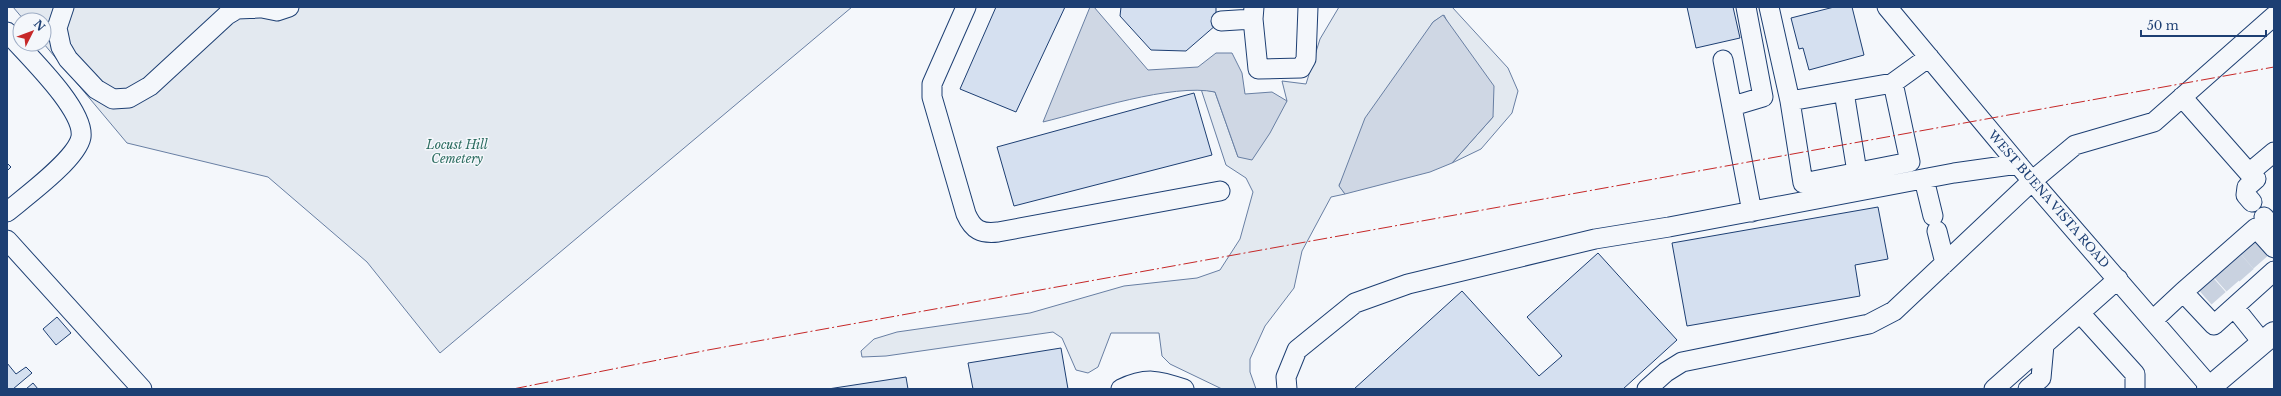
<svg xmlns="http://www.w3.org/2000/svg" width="2281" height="396" font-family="'Libre Baskerville',serif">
<rect width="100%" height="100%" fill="#f4f7fb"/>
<!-- green -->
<path fill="#e3e9f0" stroke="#687fa3" d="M13,7H852L440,353L367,262L268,177L127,143L44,44V20H24Z
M1339,7H1452L1508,68L1518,91L1512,113L1481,149L1452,163L1493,117L1444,15L1433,22L1339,185L1345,194L1331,197L1302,251L1294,288L1265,326L1250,359V372L1256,389H1222L1170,364L1162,356L1159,333H1111L1098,367L1088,373L1076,370L1062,338L1053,332L886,356L862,357L861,351L874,339L897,332L1030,313L1124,286L1197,278L1220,270L1240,239L1253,192L1246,178L1226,165L1201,89L1215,92L1238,157L1287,101L1282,81L1306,84L1320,39Z"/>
<!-- water -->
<path fill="#cfd7e4" stroke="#687fa3" d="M1090,7H1094L1148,70L1198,67L1216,53H1232L1242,73L1245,94L1272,92L1287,101L1270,133L1252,160L1238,157L1215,92C1172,83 1088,111 1043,122Z
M1443,15L1494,86L1493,117L1452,163L1430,172L1345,194L1339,186L1365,118L1433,22Z"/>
<!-- building -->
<path fill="#d5e0f0" stroke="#1d3f73" d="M996,7H1065L1016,112L960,89Z
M1121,7H1216V25L1186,51L1151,50L1120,16Z
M1687,7H1733L1740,38L1696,48Z
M1834,7H1852L1864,55L1809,70L1803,48L1799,49L1791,18Z
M1194,93L1212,155L1014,206L997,147Z
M7,163L11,167L7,171Z
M1878,207L1888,259L1855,265L1860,296L1687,326L1672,243Z
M1598,253L1677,340L1623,389H1354L1462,291L1539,376L1562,356L1527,317Z
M57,317L71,333L56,345L43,329Z
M1061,348L1068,389H973L968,363Z
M7,363L16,374L26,367L32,373L13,389H7Z
M906,377L908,389H828Z
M33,383L38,389H26Z"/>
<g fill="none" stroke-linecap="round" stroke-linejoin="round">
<!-- minor-tunnel -->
<path stroke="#c9d2e0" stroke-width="19" stroke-dasharray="19 10" stroke-linecap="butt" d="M2248,248L2263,265
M2234,261L2249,278
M2221,271L2237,289
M2206,284L2222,302"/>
<!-- minor casing -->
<g stroke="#1d3f73" stroke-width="21">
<path id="minor" d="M64,7L57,28L61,47L68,59L96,89L113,99L129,98L150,86L227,15L233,7
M257,7L277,11L289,7
M966,7L932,84V97L966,214C973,230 981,234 998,232L1220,191
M1254,7L1253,19L1258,69L1301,68L1306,59L1308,7
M1769,7L1790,101L1893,83L1929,57
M1887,7L2032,181L2212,389
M227,15L237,9L259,8
M1221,21L1253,19
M7,32C25,53 85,109 81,137C77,159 25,197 7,212
M1723,60L1752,212
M1844,92L1857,172
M2182,97L2249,173L2274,152
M1790,101L1803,183L1910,162L1893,83
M1733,106L1763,97L1746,7
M2249,173L2256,179L2247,187L2246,195L2252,202
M1924,179L1933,216
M2264,217L2274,229
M1937,231L1945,263
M7,240L142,389
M2234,307L2214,325L2183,292L2256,228L2274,248
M2080,313L2135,374V389
M2153,320L2183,292
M2262,342L2234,307L2274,271
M1121,389C1146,377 1158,380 1184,389
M1287,389L1286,377L1297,350L1355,303L1408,284L1595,239L1669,227L1954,173L2018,164
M1647,389L1666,372L1682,362L1869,324L1894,311L2032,181L2075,145L2154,122L2274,16
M1994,389L2118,279
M2028,389L2041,378L2044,345"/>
</g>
<!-- major casing -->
<g stroke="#1d3f73" stroke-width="24">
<path id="major" d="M2208,389L2274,333"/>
</g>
<!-- minor -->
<use href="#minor" stroke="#f4f7fb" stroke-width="19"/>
<!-- major -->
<use href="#major" stroke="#f4f7fb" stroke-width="22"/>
<!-- power -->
<path stroke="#c62828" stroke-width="1" stroke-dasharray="14 3 2 3" stroke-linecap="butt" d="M513,389L708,350L2274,67"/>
</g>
<g text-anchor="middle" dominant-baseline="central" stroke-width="3" stroke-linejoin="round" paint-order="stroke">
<!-- park labels -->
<g font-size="12" font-style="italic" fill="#2c6c60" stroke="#f4f7fb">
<text x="457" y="144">Locust Hill<tspan x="457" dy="14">Cemetery</tspan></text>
</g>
<!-- street labels -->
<g font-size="12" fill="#1d3f73" stroke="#f4f7fb">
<text transform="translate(2049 199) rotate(49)">WEST BUENA VISTA ROAD</text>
</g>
</g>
<!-- border -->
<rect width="2281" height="396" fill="none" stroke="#1d3f73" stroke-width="16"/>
<!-- north arrow -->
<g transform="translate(32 32) rotate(48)"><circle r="19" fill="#f4f7fb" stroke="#9eadc5"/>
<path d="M0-3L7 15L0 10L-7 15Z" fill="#c62828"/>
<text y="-6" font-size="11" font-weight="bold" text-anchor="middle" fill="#1d3f73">N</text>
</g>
<!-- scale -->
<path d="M2141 30v6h125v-6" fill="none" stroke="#1d3f73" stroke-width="2"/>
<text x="2147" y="30" font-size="12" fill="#1d3f73" stroke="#f4f7fb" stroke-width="3" paint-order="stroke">50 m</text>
</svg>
